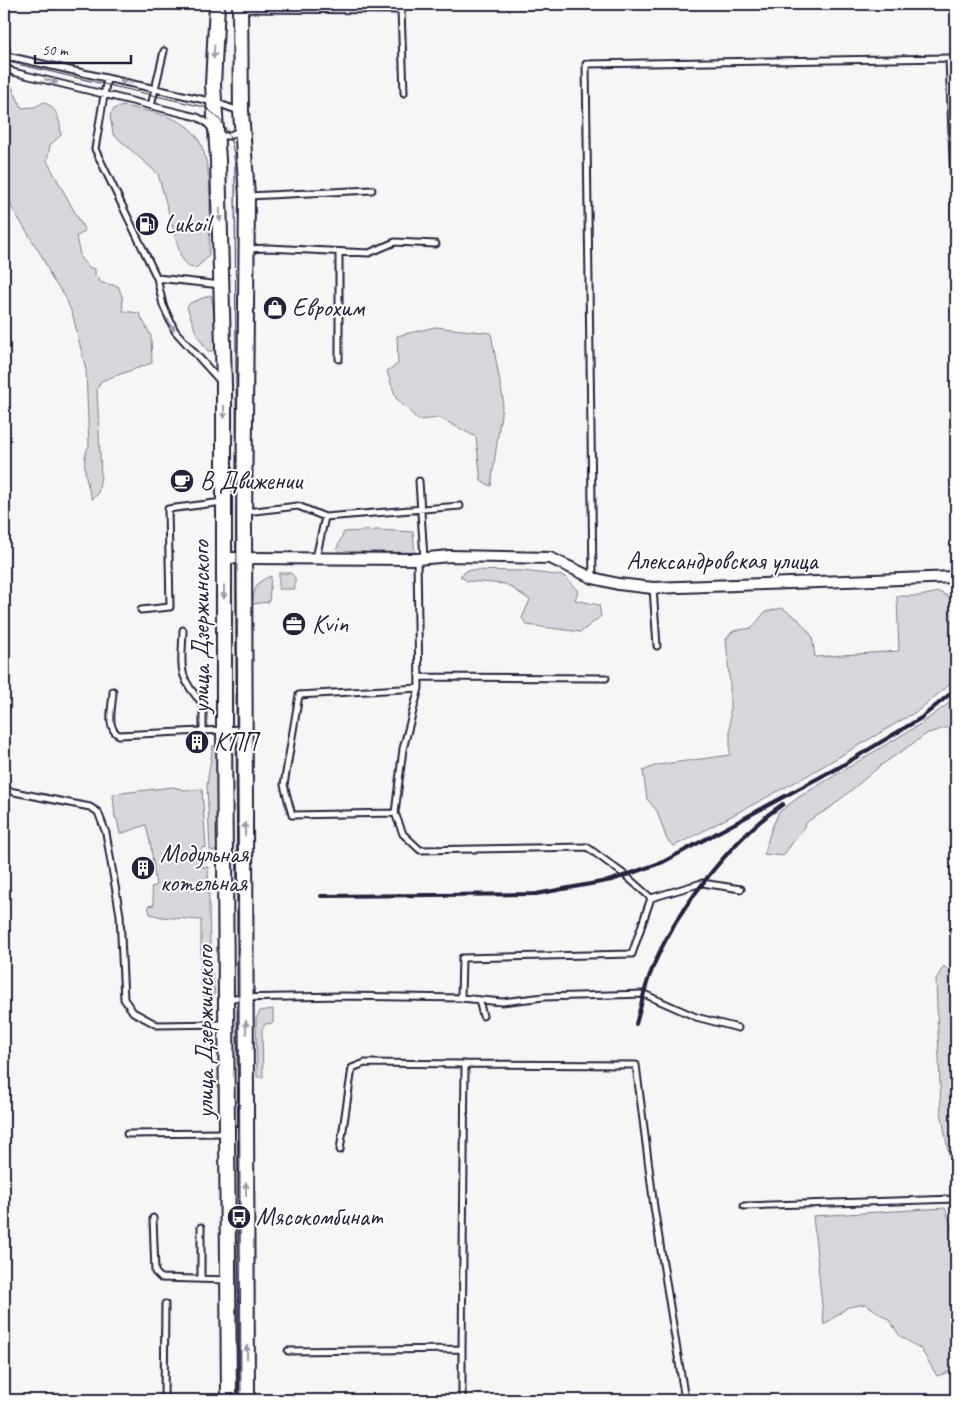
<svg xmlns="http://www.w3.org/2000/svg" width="960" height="1404" font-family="Caveat,sans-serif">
<rect width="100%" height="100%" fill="#f6f6f7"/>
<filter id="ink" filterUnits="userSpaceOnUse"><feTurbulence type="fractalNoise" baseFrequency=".02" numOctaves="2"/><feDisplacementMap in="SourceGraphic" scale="10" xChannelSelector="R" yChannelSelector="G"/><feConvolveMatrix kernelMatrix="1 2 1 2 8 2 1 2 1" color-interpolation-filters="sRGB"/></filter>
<g filter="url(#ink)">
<!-- green -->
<path fill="#d7d7db" stroke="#7c7c8b" d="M4,71L22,108L35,107L44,102C58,109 60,120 61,135L50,145L47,161L85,231L76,237L81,259L88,267L95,269V276L102,283L118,286L122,296L123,311L139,313L151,336L152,363L101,381L97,389L101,475L98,494L92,499C87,484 80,460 89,446L86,370L73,316L65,296L52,279L43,258L12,208L4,184Z
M124,106C145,111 172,114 189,128C217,150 209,221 209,254L206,259L196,268L189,267L181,257L158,174L113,134L110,115L115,108Z
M211,295L213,305L216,348L213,351H208L197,335L187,307L190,303Z
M435,327L491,333L503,399L491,486L481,481L476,437L440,418L418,420L396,398L387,371L398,364L397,336Z
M380,530L413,532L415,555L369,556L338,552L337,548L344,532Z
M468,570L523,571L564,576L578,591L575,600L599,605L601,616L581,632L527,625L522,618L530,600L506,584L467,581L460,576Z
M279,573H291L295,578V589H279Z
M271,576L269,602L252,604C255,588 255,582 271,576Z
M939,592L956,600V679L919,710L801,779L690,838L674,846L667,840L657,811L647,799L643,771L657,765L730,755V686L726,639L733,631L752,628L765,612L782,608L798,619L812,636L815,657L899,651L897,596H920Z
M956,698V725L928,733L880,766L830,808L808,821L783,856L764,854L771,830L779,812L799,797L922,723Z
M213,745L221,755V834L216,851L210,850L207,785Z
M173,787L185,790L202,789L206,848L203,847L194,858L203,864V867H208L210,945L208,946L215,994L205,999L201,983V920L162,917L150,914L148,906L154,905L151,887L156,886L151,847L146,825L120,834L117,819L115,818L113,794Z
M944,966L952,974L956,983V1194L952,1191V1172L941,1112L936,979Z
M273,1009V1023L265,1024L262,1030L263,1077H257L256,1019L260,1011Z
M945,1208L956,1239V1370L937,1376L921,1349L900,1336L889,1320L866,1304L848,1307L824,1325L813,1216Z"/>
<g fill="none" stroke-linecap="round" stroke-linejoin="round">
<!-- lane casing -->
<g stroke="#22223b" stroke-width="9">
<path id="lane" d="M240,9L401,10L404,93
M4,18L6,4
M4,36L7,56L5,66
M7,56L214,102L239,111
M4,66L13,72L197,117L206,122L212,129
M107,78L95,149L157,278L221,285
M151,106L164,51
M219,136H229L240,130
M247,196L372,190
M247,249L268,248L369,253L395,242L436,244
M157,278L163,305L175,331L221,382
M339,359V253
M419,481L424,558
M245,512L298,506L325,517
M316,558L325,517L460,506
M417,559L419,688L299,695L284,785L292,815L395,813L403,834L420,850L587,847L625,875L651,898
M593,577L586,64L949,58L956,234
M653,588L657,646
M141,610L170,607L168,509L223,502
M183,630C182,667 176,675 203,704V731
M419,677L606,678
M113,691C113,704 105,729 119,735L243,729
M4,790L90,807L98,812L106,833L120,915L124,999L133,1012L157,1025L226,1024
M395,813L403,749L419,688
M228,998L342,996L461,998L462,958L632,954L651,898L702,883L741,889
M461,998L502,1002L544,997L644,994L696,1017L738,1028
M479,1000L483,1016
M127,1134L226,1133
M340,1150L352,1068L365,1063L465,1064
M744,1206L956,1199
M153,1218L155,1272L161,1278L228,1280
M201,1279V1227
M462,1349L465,1064L636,1065L654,1207L685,1400
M288,1351L462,1349V1400
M164,1400L165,1304"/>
</g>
<!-- street casing -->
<g stroke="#22223b" stroke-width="14">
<path id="street" d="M224,558L417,559L450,556L550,558L593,578L618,584L653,588L956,577"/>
</g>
<!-- secondary casing -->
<g stroke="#22223b" stroke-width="18">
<path id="secondary" d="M217,4L213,85L218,160L224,385V730L229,1400
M240,4L241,111L247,196L244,525L247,1400"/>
</g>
<!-- lane -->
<use href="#lane" stroke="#fff" stroke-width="5"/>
<!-- street -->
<use href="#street" stroke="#fff" stroke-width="10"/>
<!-- secondary -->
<use href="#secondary" stroke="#fff" stroke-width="14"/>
<!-- tram -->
<path stroke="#22223b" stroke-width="1" d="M4,61L204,107C228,120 235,146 235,171L241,1400"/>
<!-- rail -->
<path stroke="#22223b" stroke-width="4" d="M833,771L921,718L956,689
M321,896L536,894L612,880L663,862L837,768
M636,1024C641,1007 644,988 651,972C673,914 732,838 783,804"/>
</g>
<!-- one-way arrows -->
<defs><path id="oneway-solid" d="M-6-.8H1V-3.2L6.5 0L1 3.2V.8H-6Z" transform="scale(1.25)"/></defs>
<g fill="#9c9ca7">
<use href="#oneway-solid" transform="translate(214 52) rotate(93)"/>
<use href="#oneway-solid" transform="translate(51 81) rotate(14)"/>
<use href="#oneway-solid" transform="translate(126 82) rotate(-168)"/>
<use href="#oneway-solid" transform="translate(220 215) rotate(88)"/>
<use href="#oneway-solid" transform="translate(171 325) rotate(60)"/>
<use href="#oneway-solid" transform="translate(224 412) rotate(90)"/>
<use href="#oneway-solid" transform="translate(224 592) rotate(90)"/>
<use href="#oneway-solid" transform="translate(245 829) rotate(-90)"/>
<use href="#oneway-solid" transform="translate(246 1027) rotate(-91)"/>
<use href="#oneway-solid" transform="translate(246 1189) rotate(-90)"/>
<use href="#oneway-solid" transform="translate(247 1352) rotate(-91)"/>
</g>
</g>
<!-- icons -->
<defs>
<g id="fuel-disc" transform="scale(1.25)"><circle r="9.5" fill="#22223b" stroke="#fff"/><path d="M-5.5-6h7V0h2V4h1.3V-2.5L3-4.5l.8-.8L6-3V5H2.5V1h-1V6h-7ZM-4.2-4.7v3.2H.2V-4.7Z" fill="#fff"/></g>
<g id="shop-disc" transform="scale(1.25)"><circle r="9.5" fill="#22223b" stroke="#fff"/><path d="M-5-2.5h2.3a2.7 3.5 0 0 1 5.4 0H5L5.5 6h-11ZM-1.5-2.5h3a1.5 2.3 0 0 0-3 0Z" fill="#fff"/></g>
<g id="cafe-disc" transform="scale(1.25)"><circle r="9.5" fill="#22223b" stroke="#fff"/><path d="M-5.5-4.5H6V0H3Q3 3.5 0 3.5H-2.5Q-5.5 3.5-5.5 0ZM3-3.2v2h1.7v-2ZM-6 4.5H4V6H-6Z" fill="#fff"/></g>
<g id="office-disc" transform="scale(1.25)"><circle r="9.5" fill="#22223b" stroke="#fff"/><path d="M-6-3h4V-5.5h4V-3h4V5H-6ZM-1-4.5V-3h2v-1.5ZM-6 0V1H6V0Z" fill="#fff"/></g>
<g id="building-disc" transform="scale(1.25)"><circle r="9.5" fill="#22223b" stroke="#fff"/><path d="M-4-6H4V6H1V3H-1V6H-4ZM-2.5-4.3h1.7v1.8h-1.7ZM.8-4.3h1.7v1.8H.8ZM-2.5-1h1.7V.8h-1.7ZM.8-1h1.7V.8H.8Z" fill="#fff"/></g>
<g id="bus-disc" transform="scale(1.25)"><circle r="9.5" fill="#22223b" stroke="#fff"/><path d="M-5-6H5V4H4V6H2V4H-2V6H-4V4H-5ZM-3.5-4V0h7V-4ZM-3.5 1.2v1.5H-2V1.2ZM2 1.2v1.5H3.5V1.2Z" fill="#fff"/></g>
</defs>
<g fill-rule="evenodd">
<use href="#fuel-disc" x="147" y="224"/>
<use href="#shop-disc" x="275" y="308"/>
<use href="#cafe-disc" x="182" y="481"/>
<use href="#office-disc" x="294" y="624"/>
<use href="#building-disc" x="197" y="742"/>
<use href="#building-disc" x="143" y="868"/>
<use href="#bus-disc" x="239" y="1217"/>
</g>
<g text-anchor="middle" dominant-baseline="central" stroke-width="4" stroke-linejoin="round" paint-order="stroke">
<!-- poi labels -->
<g font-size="25" fill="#22223b" stroke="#fff" text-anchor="start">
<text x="164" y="224">Lukoil</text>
<text x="292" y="308">Еврохим</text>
<text x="200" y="481">В Движении</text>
<text x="312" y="624">Kvin</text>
<text x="214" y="742">КПП</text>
<text x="160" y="854">Модульная<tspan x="160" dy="29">котельная</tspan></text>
<text x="256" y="1217">Мясокомбинат</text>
</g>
<!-- street labels -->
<g font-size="25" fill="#22223b" stroke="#fff">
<text x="722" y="561">Александровская улица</text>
<text transform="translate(201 627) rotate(-90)">улица Дзержинского</text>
<text transform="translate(205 1032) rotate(-90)">улица Дзержинского</text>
</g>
</g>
<!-- margin -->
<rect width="960" height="1404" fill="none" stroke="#fff" stroke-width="20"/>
<rect x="10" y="10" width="940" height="1384" fill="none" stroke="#22223b" stroke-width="2" filter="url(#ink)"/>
<!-- scale -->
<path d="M35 55v8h96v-8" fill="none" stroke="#22223b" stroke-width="2.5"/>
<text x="42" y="55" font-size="15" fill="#22223b" stroke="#ffffff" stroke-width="4" paint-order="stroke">50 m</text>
</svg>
